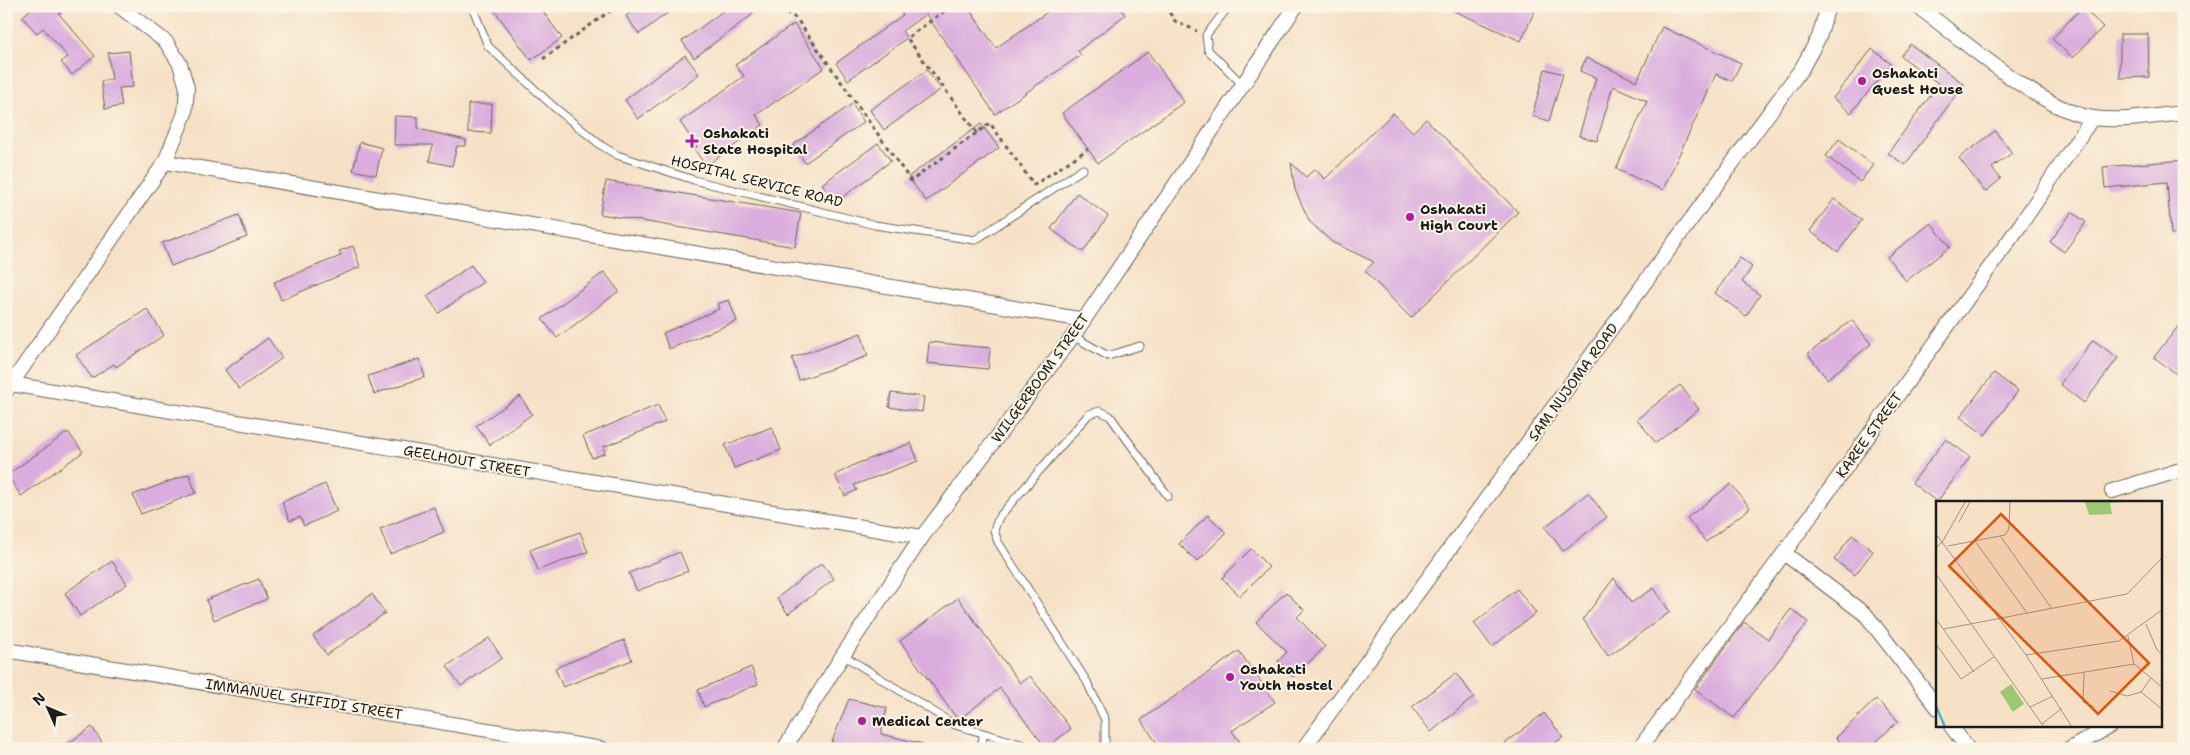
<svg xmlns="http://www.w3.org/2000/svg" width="2190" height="755" font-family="'Shantell Sans',sans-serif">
<rect width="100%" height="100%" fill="#fcf5e5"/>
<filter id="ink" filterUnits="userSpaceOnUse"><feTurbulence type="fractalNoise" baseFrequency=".02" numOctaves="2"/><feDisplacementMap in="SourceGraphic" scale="10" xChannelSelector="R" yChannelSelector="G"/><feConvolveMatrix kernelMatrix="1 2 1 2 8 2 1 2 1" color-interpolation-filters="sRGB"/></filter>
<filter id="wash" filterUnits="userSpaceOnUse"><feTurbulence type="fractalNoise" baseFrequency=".0096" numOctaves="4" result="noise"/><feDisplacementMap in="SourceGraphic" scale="20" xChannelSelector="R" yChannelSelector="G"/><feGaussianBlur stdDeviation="1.12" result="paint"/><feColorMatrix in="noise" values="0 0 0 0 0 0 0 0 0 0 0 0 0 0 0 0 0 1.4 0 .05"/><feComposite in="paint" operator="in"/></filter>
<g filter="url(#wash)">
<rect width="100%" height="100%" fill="#f6e1c7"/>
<g id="blocks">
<!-- building -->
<path fill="#daadde" d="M34,6H67L59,14L95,56L72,75L61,62L68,57L43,28L37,33L22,17Z
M491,6H539L562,38L531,60Z
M640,6H677L639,34L626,16Z
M730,6H747L753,14L694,58L682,41Z
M897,6H967L996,48L1056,6H1119L1125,15L1078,51L1081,55L995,114L926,14L902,31L907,38L848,80L836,63L903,15Z
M1443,6H1526L1535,10L1521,41Z
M2082,7L2103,27L2073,58L2052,39Z
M794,24L824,68L756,115L763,125L706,166L694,149L697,147L680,122L744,76L735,65Z
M1662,27L1741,63L1732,81L1716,74L1663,190L1616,169L1647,101L1613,86L1597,141L1579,136L1596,78L1580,71L1586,58L1637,81Z
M2120,34H2148L2149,77L2120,78Z
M1910,44L1964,84L1905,165L1888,153L1939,84L1901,56Z
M1872,49L1891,64L1851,113L1833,98Z
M129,51L133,87L119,88L122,106L105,109L101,81L112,80L108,53Z
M1148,52L1184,102L1098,163L1062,113Z
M685,55L699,74L638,119L625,100Z
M1545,69L1563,74L1549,121L1532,116Z
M927,70L941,89L884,130L870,110Z
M468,104H492L491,133L468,132Z
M852,104L864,122L805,163L793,145Z
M1393,113L1413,132L1426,119L1518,212L1411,318L1365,271L1374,262L1332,242L1310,222L1295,190L1291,163L1306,177L1315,169L1325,179Z
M395,116L418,117V129L466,140V146H457L452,166L429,161L433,145H394Z
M981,124L999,148L926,201L908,177Z
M1995,131L2012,153L1992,168L2001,179L1985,192L1959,158Z
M1839,139L1873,165L1860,182L1826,156Z
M360,142L382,148L376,175L353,170Z
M878,143L891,161L835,203L822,184Z
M2184,160V233L2171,234L2167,182L2105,188L2103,167Z
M606,181L801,213L795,247L600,214Z
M1077,193L1108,216L1083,252L1051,229Z
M1834,199L1862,220L1838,252L1810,231Z
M2072,212L2086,222L2064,252L2050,242Z
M239,215L247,237L171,266L162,243Z
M1931,223L1950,247L1906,281L1887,257Z
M353,246L360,267L281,300L274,282L341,256L339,251Z
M1740,258L1752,267L1742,282L1760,295L1746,316L1715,293Z
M471,265L483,282L439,313L427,296Z
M604,272L619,291L557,338L542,319Z
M729,300L737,321L669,349L663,333L719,309L717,304Z
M147,309L164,335L116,367L114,364L92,378L76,355Z
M2184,319V369L2179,376L2154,357Z
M1852,320L1871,344L1827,379L1808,354Z
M861,333L868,356L799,380L792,358Z
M268,338L282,358L239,389L225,370Z
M2093,340L2118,358L2084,403L2060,384Z
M929,342L990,348L988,369L927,363Z
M419,359L425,377L374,394L368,376Z
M1994,373L2018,391L1985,435L1960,417Z
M1680,385L1699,409L1656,443L1637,419Z
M891,393L924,397L922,412L889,407Z
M520,396L532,414L490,445L476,426Z
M658,405L665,422L603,447L605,453L592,458L583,436Z
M772,427L781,450L734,468L725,445Z
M68,432L83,452L21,496L7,475Z
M1946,439L1970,457L1937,502L1912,483Z
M911,443L918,461L854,485L857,490L845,496L835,475L856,464Z
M189,474L196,493L141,514L133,495Z
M325,484L337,511L304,526L300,517L290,521L282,502Z
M1731,484L1750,508L1706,542L1687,518Z
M1588,493L1607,517L1563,551L1545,527Z
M434,507L444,532L390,554L380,529Z
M1208,515L1226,533L1197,562L1179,544Z
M580,532L588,552L538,570L530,550Z
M1852,535L1873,551L1855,575L1834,560Z
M1251,549L1269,567L1240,596L1222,578Z
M680,552L688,571L637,591L629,573Z
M112,561L127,584L80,616L65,593Z
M822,563L834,579L788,614L777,598Z
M1614,578L1631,603L1654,588L1670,612L1608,656L1583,619Z
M259,579L267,599L214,620L206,600Z
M1517,589L1536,613L1492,647L1474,623Z
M1286,592L1304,610L1297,617L1325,647L1293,677L1278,661L1287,652L1256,622Z
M372,594L385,613L327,655L313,636Z
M958,598L1020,683L1030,676L1071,729L1046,748L1000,688L958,720L900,641Z
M1791,609L1808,622L1734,718L1695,689L1744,622L1768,639Z
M489,638L502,658L461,686L447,666Z
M624,640L632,660L563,687L555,668Z
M1239,651L1275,702L1232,731L1245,749H1161L1141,720Z
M751,667L758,684L704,707L698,690Z
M1456,673L1474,697L1431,732L1412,707Z
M849,699L887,708L881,734L923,744L922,749H829Z
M1876,699L1898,721L1869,749H1847L1836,738Z
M1544,713L1563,737L1548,749H1498Z
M92,727L106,749H60Z"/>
</g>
</g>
<g filter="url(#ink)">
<use href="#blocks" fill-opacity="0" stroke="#686158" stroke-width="1"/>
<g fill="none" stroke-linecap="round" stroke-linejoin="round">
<!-- service casing -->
<g stroke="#686158" stroke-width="9">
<path id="service" d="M472,6L488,46L554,107L602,146L617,155L694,180L875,225L975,240L1083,169
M1229,6L1206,35L1208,50L1243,85
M1073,336L1108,356L1140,346
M843,655L955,725L1038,749
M980,749L984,734
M1105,749V720L1087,682L998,542L994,530L999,517L1089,414L1100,411L1110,416L1168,496"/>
</g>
<!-- minor casing -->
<g stroke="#686158" stroke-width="16">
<path id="minor" d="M1917,6C1963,39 2038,109 2093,118C2122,122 2154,116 2184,113
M165,162L1084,320
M11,384L922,537
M7,390L165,162L185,113L187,88L180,64L166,42L119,6
M2112,491L2184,469
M1784,553L1866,615L1938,708
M6,650L602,749
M1951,726L1968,749
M784,749L843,655L922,537L1073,336L1296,6
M1303,749L1802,68L1819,37L1828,6
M1639,749L1784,553L2021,224L2092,118
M2070,749L2110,726"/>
</g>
<!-- path -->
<path stroke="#686158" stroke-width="3" stroke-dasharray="4 4" stroke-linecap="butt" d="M771,6L796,18L911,181L990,123L1034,185L1088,149
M951,6L907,38L977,133
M1165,6L1175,21L1197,31
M543,59L617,6"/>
<!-- service -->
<use href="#service" stroke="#fff" stroke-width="7"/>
<!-- minor -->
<use href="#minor" stroke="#fff" stroke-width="14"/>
</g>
</g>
<!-- markers -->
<g fill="#b5179e" stroke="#fcf5e5" stroke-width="2">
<circle cx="1862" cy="81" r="5"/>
<path d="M689.5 133.5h5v5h5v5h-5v5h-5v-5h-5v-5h5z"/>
<circle cx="1410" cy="217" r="5"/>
<circle cx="1230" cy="677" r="5"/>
<circle cx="862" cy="721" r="5"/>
</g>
<g text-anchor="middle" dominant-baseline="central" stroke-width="4" stroke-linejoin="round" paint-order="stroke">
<!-- poi labels -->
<g font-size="14" font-weight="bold" fill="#1c1c1c" stroke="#fcf5e5" text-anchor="start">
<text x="1872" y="73">Oshakati<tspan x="1872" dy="16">Guest House</tspan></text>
<text x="703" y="133">Oshakati<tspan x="703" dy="16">State Hospital</tspan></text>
<text x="1420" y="209">Oshakati<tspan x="1420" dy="16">High Court</tspan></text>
<text x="1240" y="669">Oshakati<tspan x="1240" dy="16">Youth Hostel</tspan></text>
<text x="872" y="721">Medical Center</text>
</g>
<!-- street labels -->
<g font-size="14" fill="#1c1c1c" stroke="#fcf5e5">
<text transform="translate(757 181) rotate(14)">HOSPITAL SERVICE ROAD</text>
<text transform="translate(1040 378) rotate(-54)">WILGERBOOM STREET</text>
<text transform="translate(1573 382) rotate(-54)">SAM NUJOMA ROAD</text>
<text transform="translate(1869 435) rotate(-54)">KAREE STREET</text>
<text transform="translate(467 461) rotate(10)">GEELHOUT STREET</text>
<text transform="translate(304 699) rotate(9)">IMMANUEL SHIFIDI STREET</text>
</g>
</g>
<!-- overview -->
<g transform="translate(1936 501)">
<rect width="226" height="226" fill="#f6e1c7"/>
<path d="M149,1H187L174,2L176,13L153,14ZM75,183L88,203L77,211L64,191Z" fill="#9dc774"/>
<path fill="none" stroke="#4eb5cc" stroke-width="2.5" d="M0,205L9,226"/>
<path fill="none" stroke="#9f9283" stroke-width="1" d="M23,21L34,1M0,33L90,154L136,226M65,36L116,108M39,40L91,112M12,45L69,34L73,28L74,1M0,47L7,40L29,1M0,73L108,226M0,118L38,171M210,123L221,149L227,154M8,128L191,93L227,56M192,135L198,163L227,187M0,143L25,178L58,156M90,154L183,140L227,108M148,172L147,201L158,206M215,177L205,191L227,209M106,178L198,163M174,190L191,195L205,191M94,206L117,195M106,223L126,207"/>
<path fill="#de560d" fill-opacity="0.15" stroke="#de560d" stroke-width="2.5" d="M65,13L213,162L162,213L13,65Z"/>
<rect width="226" height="226" fill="none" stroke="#1c1c1c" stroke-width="2.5"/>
</g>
<!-- margin -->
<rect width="2190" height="755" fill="none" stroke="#fcf5e5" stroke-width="25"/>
<!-- north arrow -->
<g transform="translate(48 708) rotate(315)" stroke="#fcf5e5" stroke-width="4" paint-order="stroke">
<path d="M0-4L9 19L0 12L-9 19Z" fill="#1c1c1c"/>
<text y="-8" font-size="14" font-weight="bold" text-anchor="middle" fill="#1c1c1c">N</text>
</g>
</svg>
